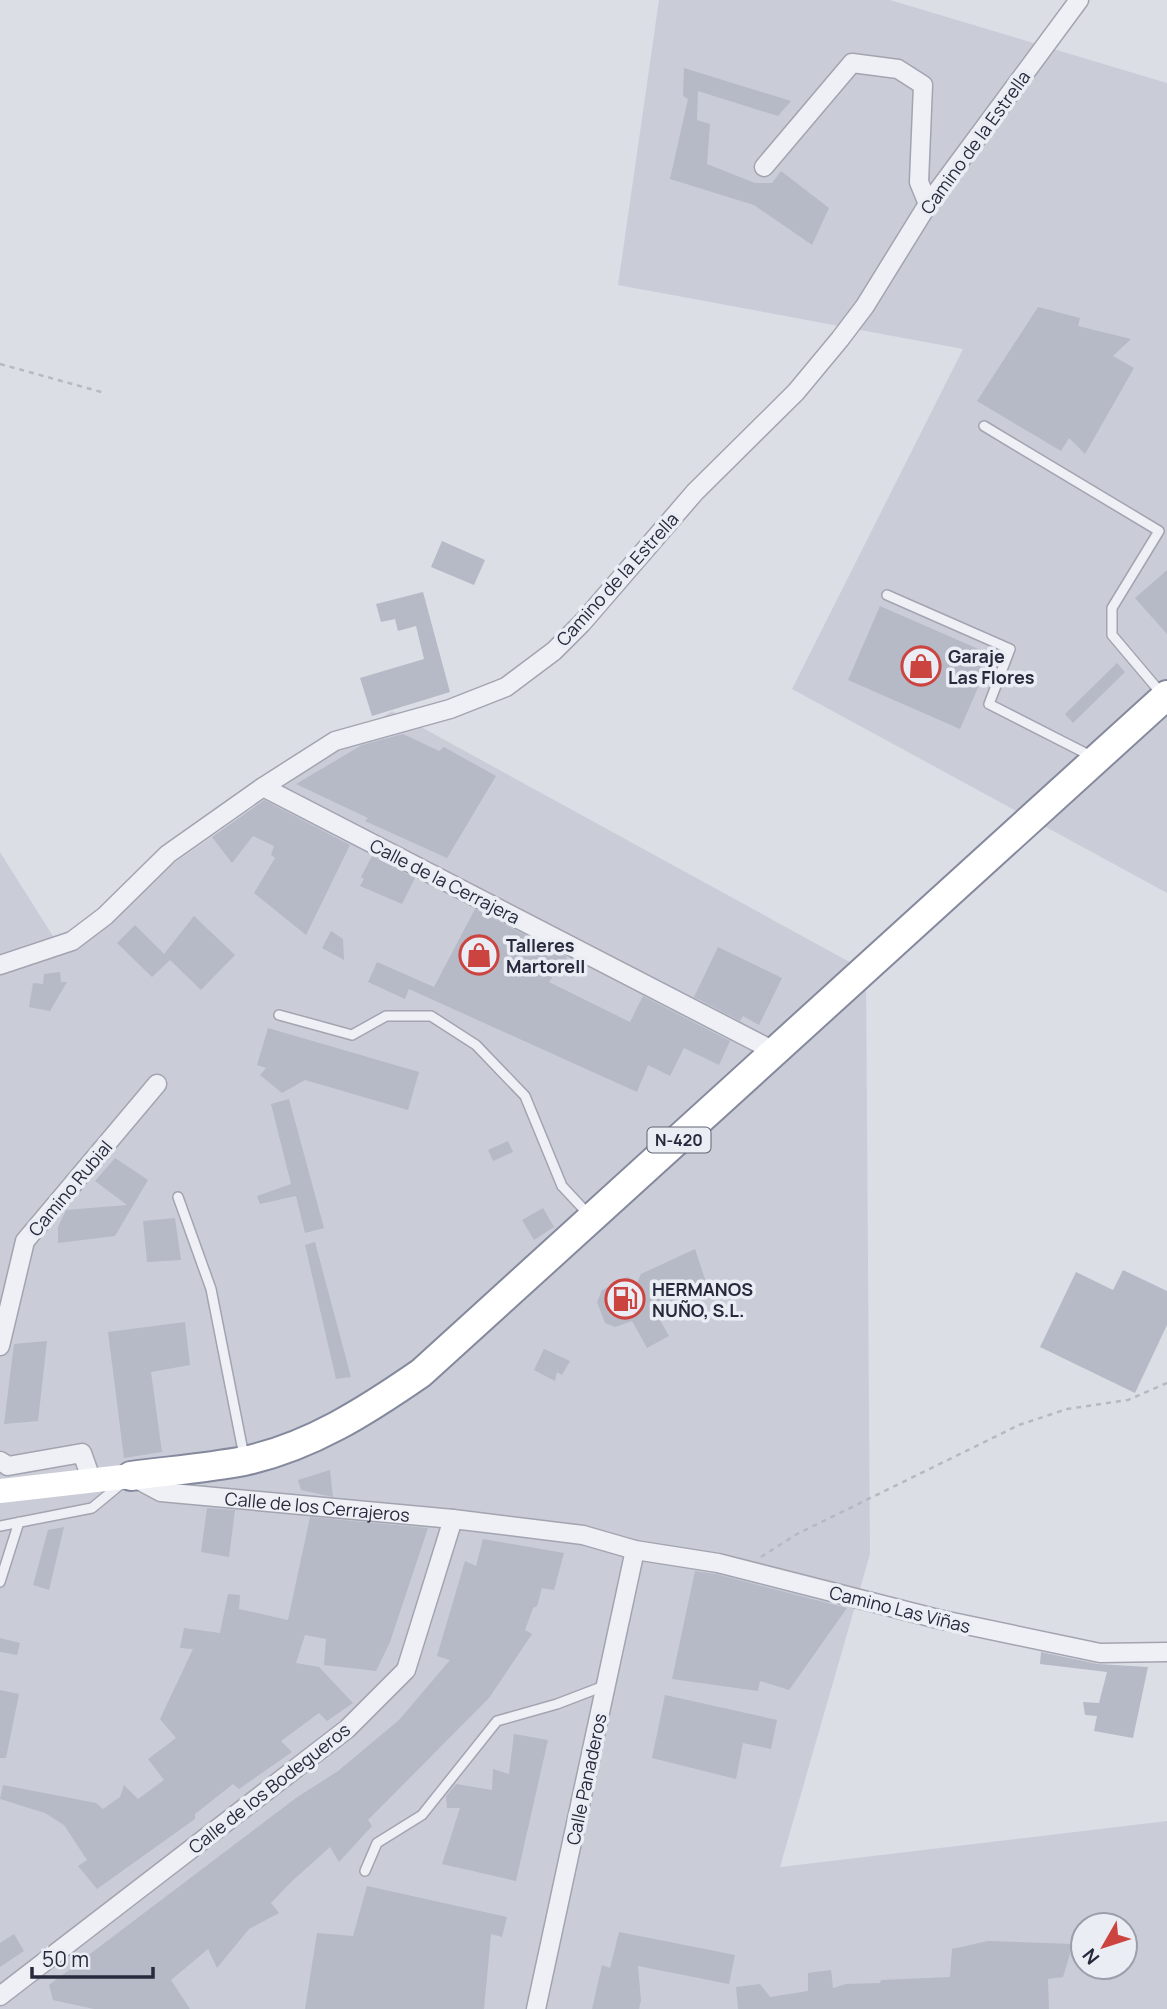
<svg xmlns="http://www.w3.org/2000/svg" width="1167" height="2009" font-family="Manrope,sans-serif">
<rect width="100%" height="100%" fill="#dcdee6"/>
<!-- built -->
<path fill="#cacdd8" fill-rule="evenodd" d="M659,0H890L1167,83V893L792,689L963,349L618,285Z
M392,711L866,971L870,1554L780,1867L1167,1821V2009H0V852L58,944ZM1083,1925H1125V1967H1083Z"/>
<!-- building -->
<path fill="#b6b9c6" d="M684,68L791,101L778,116L698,91L697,120L710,124L707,164L755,183H772L781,171L829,208L812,245L754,205L670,179L688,99L683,96Z
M1038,307L1080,318L1078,326L1131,339L1113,356L1134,368L1085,454L1069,438L1061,451L977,401Z
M442,541L485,560L474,585L431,567Z
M1167,570V634L1135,598Z
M423,592L450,692L372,716L360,678L424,659L416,626L398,631L395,619L381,622L376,604Z
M880,606L992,655L960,729L848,680Z
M1117,663L1125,672L1073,723L1065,714Z
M403,734L439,751L444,747L496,776L447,858L365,821L368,818L296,784L362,745Z
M264,800L350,845L306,935L254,893L275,858L271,855L274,846L253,836L232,863L212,837Z
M372,856L415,878L402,904L360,886L364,879L361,877Z
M475,909L567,957L549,982L630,1022L643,996L730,1041L719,1065L684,1048L670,1076L648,1065L637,1092L409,989L405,999L368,982L377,962L434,987Z
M194,916L235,955L201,990L170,960L152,977L117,943L135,925L164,954Z
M331,931L343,939L344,960L322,948Z
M718,947L782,978L759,1025L743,1016L740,1021L694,997Z
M60,972L61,982H67L50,1011L29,1007L33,983L43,984L44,974Z
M268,1028L419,1072L408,1110L305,1080L282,1093L260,1075L266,1068L257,1065Z
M289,1099L324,1228L305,1233L296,1196L260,1204L257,1196L291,1184L271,1104Z
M508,1141L513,1152L493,1161L488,1150Z
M115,1158L148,1180L115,1236L58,1243V1227L66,1210L127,1205L95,1181Z
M543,1208L554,1227L534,1240L522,1220Z
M175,1218L181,1260L147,1262L143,1221Z
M315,1242L351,1377L336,1379L305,1245Z
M695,1249L708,1288L653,1308L669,1336L647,1348L632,1321L615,1327L605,1323L597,1302L602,1290L628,1277L637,1283L641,1274Z
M1123,1270L1167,1291V1325L1135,1393L1040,1347L1076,1272L1113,1290Z
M185,1322L190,1365L151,1372L162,1452L124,1458L108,1332Z
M47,1341L38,1421L4,1424L14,1344Z
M544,1349L570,1361L562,1375L557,1372L555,1381L534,1370Z
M330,1470L333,1497L301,1490L298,1480Z
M207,1508L235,1510L229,1557L201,1552Z
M310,1517L428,1528L390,1642L376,1671L324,1665L326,1639L305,1635L296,1663L319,1667L353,1703L327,1721L319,1713L281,1741L292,1752L239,1789L233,1784L195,1814V1819L97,1889L78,1866L87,1860L64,1825L45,1813L0,1799L3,1785L96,1803L103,1809L120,1797L124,1785L138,1799L164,1780L148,1759L176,1738L160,1719L193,1649L180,1648L184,1628L220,1633L228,1594L240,1595L239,1609L288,1620Z
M64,1527L49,1590L33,1585L48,1530Z
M483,1539L564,1553L554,1590L542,1588L537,1606L533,1608L525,1630L532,1634L489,1698L368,1820L372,1826L339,1862L330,1847L290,1883L271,1903L279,1913L249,1929L217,1968L208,1949L171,1980L190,2009H94L53,2000L49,1985L296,1798L338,1771L399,1720L450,1660L437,1656L465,1561L476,1566Z
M695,1571L716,1574L847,1608L789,1690L760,1681L758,1691L672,1679Z
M0,1638L20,1643L17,1655L0,1652Z
M1041,1652L1098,1664L1148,1667L1133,1738L1094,1731L1097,1716L1085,1715L1083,1702L1099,1703L1107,1672L1040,1664Z
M0,1690L19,1694L6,1758H0Z
M665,1695L777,1720L771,1749L743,1743L736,1779L652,1758Z
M514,1734L548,1740L516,1881L442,1864L460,1808H447L446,1796L456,1784L492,1790L493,1769L509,1774Z
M367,1886L507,1917L502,1937L491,1934L484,2009H305L317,1933L353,1936Z
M619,1932L735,1955L729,1984L638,1966L641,2000L639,2009H592L602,1965L610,1968Z
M14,1934L24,1951L0,1967V1943Z
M988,1941L1073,1944L1063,1977L1048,1979L1049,2009H738L736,1987L760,1984L770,1997L808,1991V1973L831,1970L833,1988L846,1984L880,1983L881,1980L950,1977L952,1949Z"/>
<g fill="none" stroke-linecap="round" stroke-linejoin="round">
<!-- service casing -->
<g stroke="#a2a4b0" stroke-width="12">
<path id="service" d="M984,426L1159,531L1112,608V635L1161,693
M887,595L1010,649L989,704L1093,757
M279,1015L352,1035L386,1016H431L476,1045L525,1096L562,1186L590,1216
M178,1197L211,1289L244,1456
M0,1526L92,1508L121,1484
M0,1582L19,1522
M365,1871L377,1843L422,1815L497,1721L557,1704L604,1686"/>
</g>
<!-- minor casing -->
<g stroke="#a2a4b0" stroke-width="21">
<g id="minor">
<path d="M764,167L852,63L898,69L923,85L919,182L928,204"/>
<path d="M263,787L776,1052"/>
<path d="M0,965L72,941L105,916L168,854L263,787L335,741L450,709L506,687L554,651L582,623L695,492L796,392L840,339L865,306L928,204L1079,0"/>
<path d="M0,1346L25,1241L157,1084"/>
<path d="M0,1461L8,1466L82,1453L92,1481"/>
<path id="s1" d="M131,1476L161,1492L453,1519L583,1535L635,1550L718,1563L938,1619L1100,1653L1167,1652"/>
<path d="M0,1996L347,1729L406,1670L453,1519"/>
<path d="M536,2009L635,1550"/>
</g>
</g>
<!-- trunk casing -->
<g stroke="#84899d" stroke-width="32">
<path id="trunk" d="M131,1476C169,1471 207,1468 244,1461C310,1447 366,1411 421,1373L1167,695"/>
</g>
<!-- path -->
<path stroke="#b7b9c1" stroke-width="2.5" stroke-dasharray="5 5" stroke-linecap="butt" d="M0,364L105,393
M761,1557L797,1534L1019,1425L1067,1409L1128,1400L1167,1383"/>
<!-- service -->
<use href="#service" stroke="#eff0f5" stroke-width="9"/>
<!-- minor -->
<use href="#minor" stroke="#eff0f5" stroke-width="18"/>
<!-- secondary -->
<path stroke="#fff" stroke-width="24" d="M0,1491L131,1476"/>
<!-- trunk -->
<use href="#trunk" stroke="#fff" stroke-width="28"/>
</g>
<!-- icons -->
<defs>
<g id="shop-ring" transform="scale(2.0125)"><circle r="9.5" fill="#ebedf4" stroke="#cc4440" stroke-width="1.5"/><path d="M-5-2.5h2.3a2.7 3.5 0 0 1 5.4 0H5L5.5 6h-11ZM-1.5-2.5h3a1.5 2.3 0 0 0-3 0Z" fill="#cc4440"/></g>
<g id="fuel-ring" transform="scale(2.0125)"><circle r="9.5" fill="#ebedf4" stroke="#cc4440" stroke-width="1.5"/><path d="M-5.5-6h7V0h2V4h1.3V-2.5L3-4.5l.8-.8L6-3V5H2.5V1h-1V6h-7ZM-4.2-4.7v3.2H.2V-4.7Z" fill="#cc4440"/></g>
</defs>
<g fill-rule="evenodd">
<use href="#shop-ring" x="921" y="666"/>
<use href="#shop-ring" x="479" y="955"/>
<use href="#fuel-ring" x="625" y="1299"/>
</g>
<g text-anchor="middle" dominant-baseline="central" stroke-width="7" stroke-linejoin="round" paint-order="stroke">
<!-- shield labels -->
<rect fill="#ebedf4" stroke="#616473" stroke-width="2" x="647.5" y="1127.5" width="63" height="25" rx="5"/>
<g font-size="16" font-weight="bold" fill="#262a3c">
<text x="679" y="1140">N-420</text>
</g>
<!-- street labels -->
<g font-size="18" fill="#262a3c" stroke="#ebedf4">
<text transform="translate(975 142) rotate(-54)">Camino de la Estrella</text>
<text transform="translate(617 579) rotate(-48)">Camino de la Estrella</text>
<text transform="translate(445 881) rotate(27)">Calle de la Cerrajera</text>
<text transform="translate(70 1188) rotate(-50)">Camino Rubial</text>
<text stroke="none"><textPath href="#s1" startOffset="191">Calle de los Cerrajeros</textPath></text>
<text transform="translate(900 1609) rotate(14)">Camino Las Viñas</text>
<text transform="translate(586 1779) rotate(-78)">Calle Panaderos</text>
<text transform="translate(269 1788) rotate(-38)">Calle de los Bodegueros</text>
</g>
<!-- poi labels -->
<g font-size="18" font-weight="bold" fill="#262a3c" stroke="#ebedf4" text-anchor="start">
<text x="948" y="656">Garaje<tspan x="948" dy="21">Las Flores</tspan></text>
<text x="506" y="945">Talleres<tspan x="506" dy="21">Martorell</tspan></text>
<text x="652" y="1289">HERMANOS<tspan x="652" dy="21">NUÑO, S.L.</tspan></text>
</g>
</g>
<!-- north arrow -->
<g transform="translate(1104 1946) rotate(231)"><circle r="33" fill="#ebedf4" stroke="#9c9faa" stroke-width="2"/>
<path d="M0-5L12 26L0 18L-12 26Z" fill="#cc4440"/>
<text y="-10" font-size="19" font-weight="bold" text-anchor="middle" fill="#262a3c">N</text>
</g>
<!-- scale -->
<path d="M32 1967v10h121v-10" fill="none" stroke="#262a3c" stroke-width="3.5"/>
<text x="42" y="1967" font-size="21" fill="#262a3c" stroke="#ebedf4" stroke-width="5" paint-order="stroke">50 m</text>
</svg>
